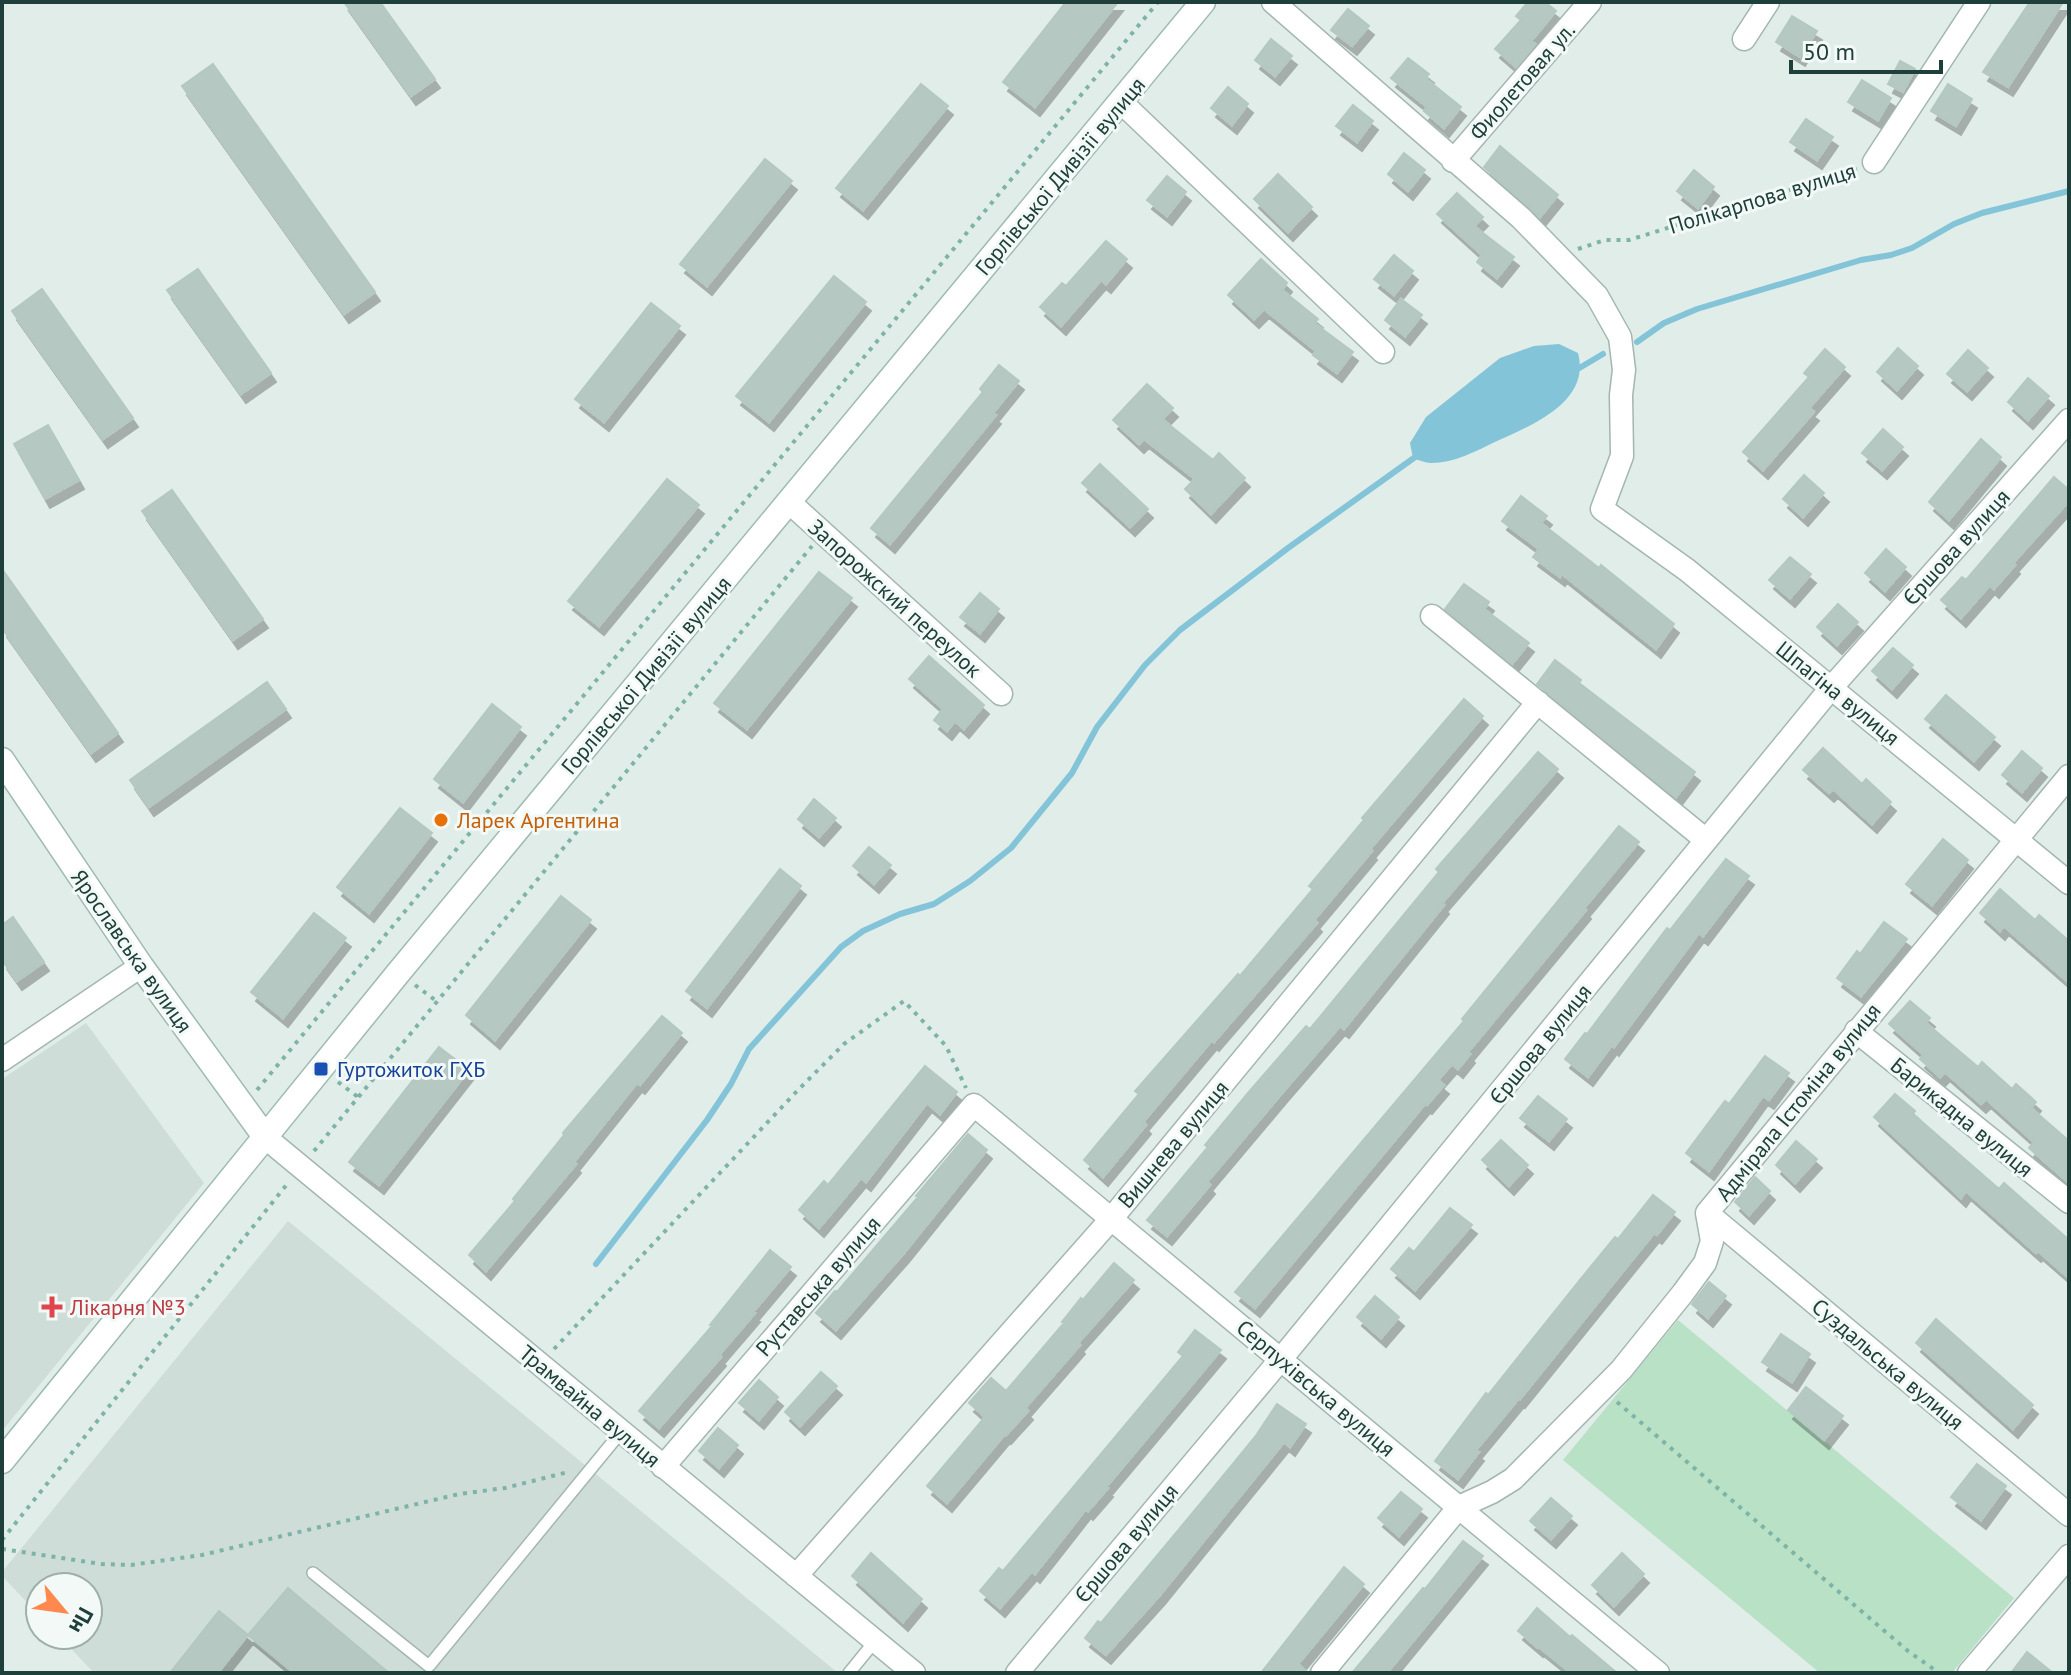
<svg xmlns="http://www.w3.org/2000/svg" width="2071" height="1675" font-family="'PT Sans',sans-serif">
<defs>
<filter id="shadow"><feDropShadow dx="5" dy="9" stdDeviation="0" flood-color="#0004"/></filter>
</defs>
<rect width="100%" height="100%" fill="#e1ede9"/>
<!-- built -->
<path fill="#cfddd8" d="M86,1023L204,1183L2,1431V1079Z
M288,1221L838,1673H94L58,1635H88V1587H40V1616L2,1576V1572Z"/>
<!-- green -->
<path fill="#b8e1c6" d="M1678,1320L2014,1598L1952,1673H1820L1563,1460Z"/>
<!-- water -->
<path fill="#83c4d8" d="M1559,344L1578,353C1591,402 1532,425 1497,441C1476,451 1455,463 1431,463C1425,463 1419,460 1413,458L1410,443L1426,417L1500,358L1534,346Z"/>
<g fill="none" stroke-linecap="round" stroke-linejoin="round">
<!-- stream -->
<path stroke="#83c4d8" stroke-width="6" d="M1637,342L1664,323L1697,309L1861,260L1891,255L1912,248L1954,224L1982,213L2069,191
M1576,370L1603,354
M596,1264L707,1120L731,1084L749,1049L841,947L863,931L900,914L934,904L970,881L1011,848L1072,773L1097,727L1145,665L1180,630L1288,548L1418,455"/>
</g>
<!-- building -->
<path fill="#b6c8c2" stroke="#b3c8c1" stroke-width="2" filter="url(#shadow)" d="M344,2H380L435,79L411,96Z
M1066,2H1118L1035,107L1003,82Z
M1528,2H1545L1556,11L1531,41L1535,44L1516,67L1495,49L1521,20L1516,16Z
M2030,2H2063L2008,87L1983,72Z
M1348,9L1369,26L1352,46L1331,30Z
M1792,16L1817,31L1800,57L1776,42Z
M1271,39L1292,56L1275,76L1255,60Z
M1408,58L1429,74L1425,78L1461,107L1444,128L1424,111L1427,107L1391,78Z
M1900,61L1915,69L1903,92L1888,84Z
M213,64L375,292L344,314L182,86Z
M1862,80L1891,98L1878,120L1848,102Z
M921,84L948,106L863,210L836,188Z
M1948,84L1972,99L1956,126L1931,111Z
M1228,87L1248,104L1232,125L1211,108Z
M1353,105L1373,121L1357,142L1336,126Z
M1806,119L1833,137L1817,160L1790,142Z
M1500,146L1558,195L1540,217L1484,167Z
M1404,153L1425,170L1408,191L1388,174Z
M765,159L792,181L707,286L680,264Z
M1694,170L1714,187L1698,208L1677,191Z
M1278,174L1312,207L1288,232L1254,199Z
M1167,176L1186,192L1167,216L1147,200Z
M1457,193L1483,217L1474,226L1514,257L1497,278L1477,262L1482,255L1437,214Z
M1106,241L1127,259L1106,284L1101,280L1061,326L1040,307L1062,283L1066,286Z
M1394,255L1413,271L1394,295L1374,279Z
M1261,259L1287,283L1282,290L1318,319L1314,323L1353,352L1337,373L1313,355L1316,351L1264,309L1254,319L1228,295Z
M198,269L271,373L241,394L167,290Z
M834,276L866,302L769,422L736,396Z
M42,289L133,418L103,439L12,311Z
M1401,299L1422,315L1405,336L1385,320Z
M651,303L680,326L604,422L575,399Z
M1898,348L1918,366L1897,390L1877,372Z
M1825,349L1845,367L1809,408L1814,412L1763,470L1743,452L1809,377L1804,373Z
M1968,350L1988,368L1967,391L1947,374Z
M999,365L1019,381L993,413L996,415L890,544L871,528L983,392L980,389Z
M2028,378L2049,396L2028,420L2008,402Z
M1147,384L1173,408L1162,419L1213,460L1219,453L1245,478L1211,514L1185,489L1195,479L1144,439L1139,444L1113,420Z
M48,425L79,480L45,499L14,444Z
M1883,429L1903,447L1882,470L1862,453Z
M1981,439L2001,457L1949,520L1929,502Z
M1100,464L1148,509L1130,527L1082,483Z
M1804,475L1824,493L1803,517L1783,499Z
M2054,477L2069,490V501L2013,563L2015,565L1994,589L1990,585L1961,618L1941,600L1962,577L1966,580Z
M667,479L699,505L599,626L568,601Z
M172,490L263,619L233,640L142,511Z
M1521,496L1547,516L1541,523L1599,568L1601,565L1674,624L1656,649L1562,574L1560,577L1533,557L1539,549L1502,521Z
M1886,549L1906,567L1885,591L1865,573Z
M1790,557L1811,574L1790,598L1769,580Z
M2,569L118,733L91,753L2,628Z
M819,572L852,598L747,729L714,703Z
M1464,584L1489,602L1484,609L1529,643L1512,664L1445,609Z
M980,593L999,609L980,633L960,617Z
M1838,604L1858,622L1837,645L1817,627Z
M1893,648L1913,665L1892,689L1872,671Z
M929,656L984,705L964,729L955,721L947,731L934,720L943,709L909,679Z
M1555,660L1581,680L1579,683L1695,772L1676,797L1537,684Z
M267,682L286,709L149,807L130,780Z
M1946,695L1995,737L1974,761L1925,719Z
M1464,699L1483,716L1370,849L1372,851L1314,920L1317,923L1214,1042L1212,1040L1143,1122L1146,1125L1103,1177L1084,1160L1139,1094L1135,1091L1238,974L1240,976L1313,889L1309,886L1364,820L1362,818Z
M492,704L521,727L463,802L434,779Z
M1823,748L1862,784L1866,779L1891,802L1872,824L1833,789L1829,793L1803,770Z
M2022,751L2042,768L2022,792L2002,775Z
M1538,752L1558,769L1442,903L1444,905L1344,1029L1340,1026L1282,1093L1207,1182L1210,1185L1167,1236L1147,1220L1208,1147L1205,1145L1248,1093L1306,1026L1310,1029L1439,872L1436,869Z
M814,799L836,818L819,837L798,819Z
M400,808L432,833L369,913L337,887Z
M1619,826L1639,842L1584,908L1586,910L1468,1052L1470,1054L1458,1069L1452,1064L1438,1080L1444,1085L1427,1105L1425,1104L1255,1308L1235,1292L1464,1021L1462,1019Z
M1943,839L1968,860L1932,905L1906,884Z
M869,847L891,865L874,884L853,866Z
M1726,859L1749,876L1703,936L1699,933L1614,1047L1612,1045L1588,1077L1565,1059L1585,1033L1587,1034L1667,928L1670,930Z
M780,869L801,886L707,1008L686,991Z
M2000,889L2035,920L2039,915L2069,941V983L2004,926L2000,931L1980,913Z
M561,896L591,920L495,1040L466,1015Z
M314,913L346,938L283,1018L251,992Z
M13,917L44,962L17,981L2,960V925Z
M1884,922L1907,939L1861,996L1837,978L1857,951L1860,954Z
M1910,1001L1930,1018L1926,1023L1978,1067L1982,1062L2012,1089L2016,1084L2036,1102L2031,1108L2069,1141V1183L2029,1148L2034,1142L1986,1099L1981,1104L1945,1072L1940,1077L1920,1059L1924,1055L1889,1024Z
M662,1016L682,1033L640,1085L637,1083L574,1162L576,1164L486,1271L469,1255L515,1201L513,1199L564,1135L563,1133Z
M439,1047L469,1070L379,1185L349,1162Z
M1765,1056L1789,1073L1769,1100L1763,1096L1709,1171L1686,1153L1725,1101L1729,1104Z
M925,1066L957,1092L940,1114L927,1103L866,1182L861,1178L819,1228L799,1210L824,1181L828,1185Z
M1895,1094L1915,1111L1913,1114L1999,1189L2004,1183L2069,1240V1278L2038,1251L2036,1253L1966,1191L1961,1198L1874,1117Z
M1538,1096L1567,1119L1549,1141L1520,1118Z
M968,1134L987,1150L904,1253L836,1330L816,1313L835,1291L837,1292L918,1197L916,1196Z
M1501,1140L1528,1165L1509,1186L1482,1160Z
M1796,1141L1817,1159L1795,1183L1776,1165Z
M1755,1177L1770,1191L1749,1215L1735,1202Z
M1653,1195L1675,1212L1657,1235L1654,1233L1520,1399L1519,1398L1476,1450L1479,1452L1458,1479L1435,1461L1486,1393L1488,1395L1579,1281L1615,1237L1618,1239Z
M1450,1208L1472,1225L1415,1290L1391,1269L1409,1248L1414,1252Z
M770,1250L791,1267L753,1312L755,1313L719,1355L721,1357L659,1428L639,1411L712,1326L710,1325Z
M1114,1263L1134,1280L1078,1343L1080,1345L1025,1408L1028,1411L1006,1435L1005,1434L947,1503L927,1486L985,1417L969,1403L991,1378L1006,1391L1064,1323L1062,1322L1081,1298L1083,1300Z
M1709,1282L1726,1296L1708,1318L1692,1304Z
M1375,1296L1399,1317L1381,1338L1357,1317Z
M1936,1319L2033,1405L2013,1429L1916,1343Z
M1195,1330L1221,1350L1106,1487L1108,1488L1088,1511L1086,1509L1035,1574L1032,1571L1000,1608L980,1591L999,1568L1003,1571L1183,1356L1178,1352Z
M1781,1334L1810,1354L1792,1382L1762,1362Z
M821,1372L837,1386L800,1426L785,1412Z
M759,1380L778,1397L759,1420L739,1403Z
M1806,1387L1843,1416L1824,1440L1788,1410Z
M1277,1404L1306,1424L1290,1447L1284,1442L1160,1595L1106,1655L1085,1638L1098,1621L1101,1623L1205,1498L1255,1437Z
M718,1428L738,1445L719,1468L699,1451Z
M1977,1464L2006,1486L1981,1520L1951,1497Z
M1401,1492L1422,1509L1399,1536L1378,1518Z
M1551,1498L1572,1516L1551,1539L1530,1521Z
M1463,1541L1483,1556L1387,1673H1352L1423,1588L1425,1589Z
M871,1553L922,1599L903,1622L852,1576Z
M1622,1553L1644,1574L1614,1606L1592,1585Z
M1344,1567L1364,1584L1298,1664L1308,1673H1261Z
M288,1588L389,1673H294L248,1635Z
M1537,1608L1570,1637L1572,1635L1617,1673H1571L1539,1647L1538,1648L1518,1631Z
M219,1611L248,1635L218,1673H170Z
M2027,1652L2053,1673H2011Z"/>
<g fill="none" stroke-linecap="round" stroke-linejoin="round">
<!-- lane casing -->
<g stroke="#a3b6b1" stroke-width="14">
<path id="lane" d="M313,1573L429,1666L621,1432
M849,1673L875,1641"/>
</g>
<!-- street casing -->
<g stroke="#a3b6b1" stroke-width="25">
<path id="street" d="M1273,2L1521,218L1597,296L1620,337L1624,370L1621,395L1622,456L1602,509L1687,570L2069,883
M1744,39L1768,2
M1121,102L1383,352
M1453,161L1590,2
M1874,162L1979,2
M789,502L1001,694
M1432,616L1706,840
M1856,1031L2069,1202
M2,1060L141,966
M266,1138L914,1673
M1707,1213L2069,776
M1707,1213L2069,1515
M663,1467L974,1105L1658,1673
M796,1576L1112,1218L1538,702
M1017,1673L1281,1359L1831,688L2069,420
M1322,1673L1459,1507L1492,1492L1513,1479L1621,1370L1683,1293L1705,1263L1712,1241L1707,1213
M1969,1673L2069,1556"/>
</g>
<!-- secondary casing -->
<g stroke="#9ebab3" stroke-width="27">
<path id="secondary" d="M2,760L141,966L266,1138
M2,1461L399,972L1203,2"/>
</g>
<!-- path -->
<path stroke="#7eb4a8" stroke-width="4" stroke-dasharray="4 6" stroke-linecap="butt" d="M1578,249L1605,240H1629L1857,169
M415,985L439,1003
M338,1082L358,1097
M257,1090L1158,2
M314,1151L812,546
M554,1349L798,1090L844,1044L904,1001L946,1046L966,1088
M1617,1402L1908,1651L1939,1673
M2,1540L288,1183
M2,1549L101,1564L131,1565L202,1555L459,1494L505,1488L568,1472"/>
<!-- lane -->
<use href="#lane" stroke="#fff" stroke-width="11"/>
<!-- street -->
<use href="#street" stroke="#fff" stroke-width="22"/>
<!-- secondary -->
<use href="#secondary" stroke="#fff" stroke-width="24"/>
</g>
<!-- markers -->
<circle fill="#e8710a" stroke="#f2f9f6" stroke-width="3" cx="441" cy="820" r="8"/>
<rect fill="#1a4fb4" stroke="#f2f9f6" stroke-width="3" x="313" y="1061" width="16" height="16" rx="4"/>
<path fill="#e0444e" stroke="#f2f9f6" stroke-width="3" d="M48 1295h8v8h8v8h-8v8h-8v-8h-8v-8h8z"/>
<g text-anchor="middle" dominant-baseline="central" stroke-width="6" stroke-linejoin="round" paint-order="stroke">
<!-- street labels -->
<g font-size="22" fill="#1f403a" stroke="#f2f9f6">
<text transform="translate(1522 81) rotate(-49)">Фиолетовая ул.</text>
<text transform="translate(1060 176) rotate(-50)">Горлівської Дивізії вулиця</text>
<text transform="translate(1762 198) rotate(-17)">Полікарпова вулиця</text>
<text transform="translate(1956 547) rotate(-48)">Єршова вулиця</text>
<text transform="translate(895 598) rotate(42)">Запорожский переулок</text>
<text transform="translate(646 675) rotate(-50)">Горлівської Дивізії вулиця</text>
<text transform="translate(1838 693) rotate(39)">Шпагіна вулиця</text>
<text transform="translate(132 951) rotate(55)">Ярославська вулиця</text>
<text transform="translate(1540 1044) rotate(-51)">Єршова вулиця</text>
<text transform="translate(1798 1102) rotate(-51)">Адмірала Істоміна вулиця</text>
<text transform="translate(1962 1117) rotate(39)">Барикадна вулиця</text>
<text transform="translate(1173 1144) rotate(-50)">Вишнева вулиця</text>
<text transform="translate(818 1286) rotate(-49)">Руставська вулиця</text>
<text transform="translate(1888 1364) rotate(40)">Суздальська вулиця</text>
<text transform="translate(1316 1388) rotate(40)">Серпухівська вулиця</text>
<text transform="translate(590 1406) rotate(40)">Трамвайна вулиця</text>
<text transform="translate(1126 1543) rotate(-50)">Єршова вулиця</text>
</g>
<!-- food labels -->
<g font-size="22" fill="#c56008" stroke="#f2f9f6" text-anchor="start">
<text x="457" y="820">Ларек Аргентина</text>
</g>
<!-- transit labels -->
<g font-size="22" fill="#164399" stroke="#f2f9f6" text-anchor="start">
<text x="337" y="1069">Гуртожиток ГХБ</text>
</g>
<!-- health labels -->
<g font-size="22" fill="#be3a42" stroke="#f2f9f6" text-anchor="start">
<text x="70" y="1307">Лікарня №3</text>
</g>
</g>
<!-- border -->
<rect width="2071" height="1675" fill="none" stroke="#1f403a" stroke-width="8"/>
<!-- north arrow -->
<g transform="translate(64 1611) rotate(119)"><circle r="38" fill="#f2f9f6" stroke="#9eafab" stroke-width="2"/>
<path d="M0-6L14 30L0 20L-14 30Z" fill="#ff884e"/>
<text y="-12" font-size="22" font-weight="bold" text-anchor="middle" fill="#1f403a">Пн</text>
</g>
<!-- scale -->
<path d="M1791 60v12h150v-12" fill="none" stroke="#1f403a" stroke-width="4"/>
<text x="1803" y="60" font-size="24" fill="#1f403a" stroke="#f2f9f6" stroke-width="6" paint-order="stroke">50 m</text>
</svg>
